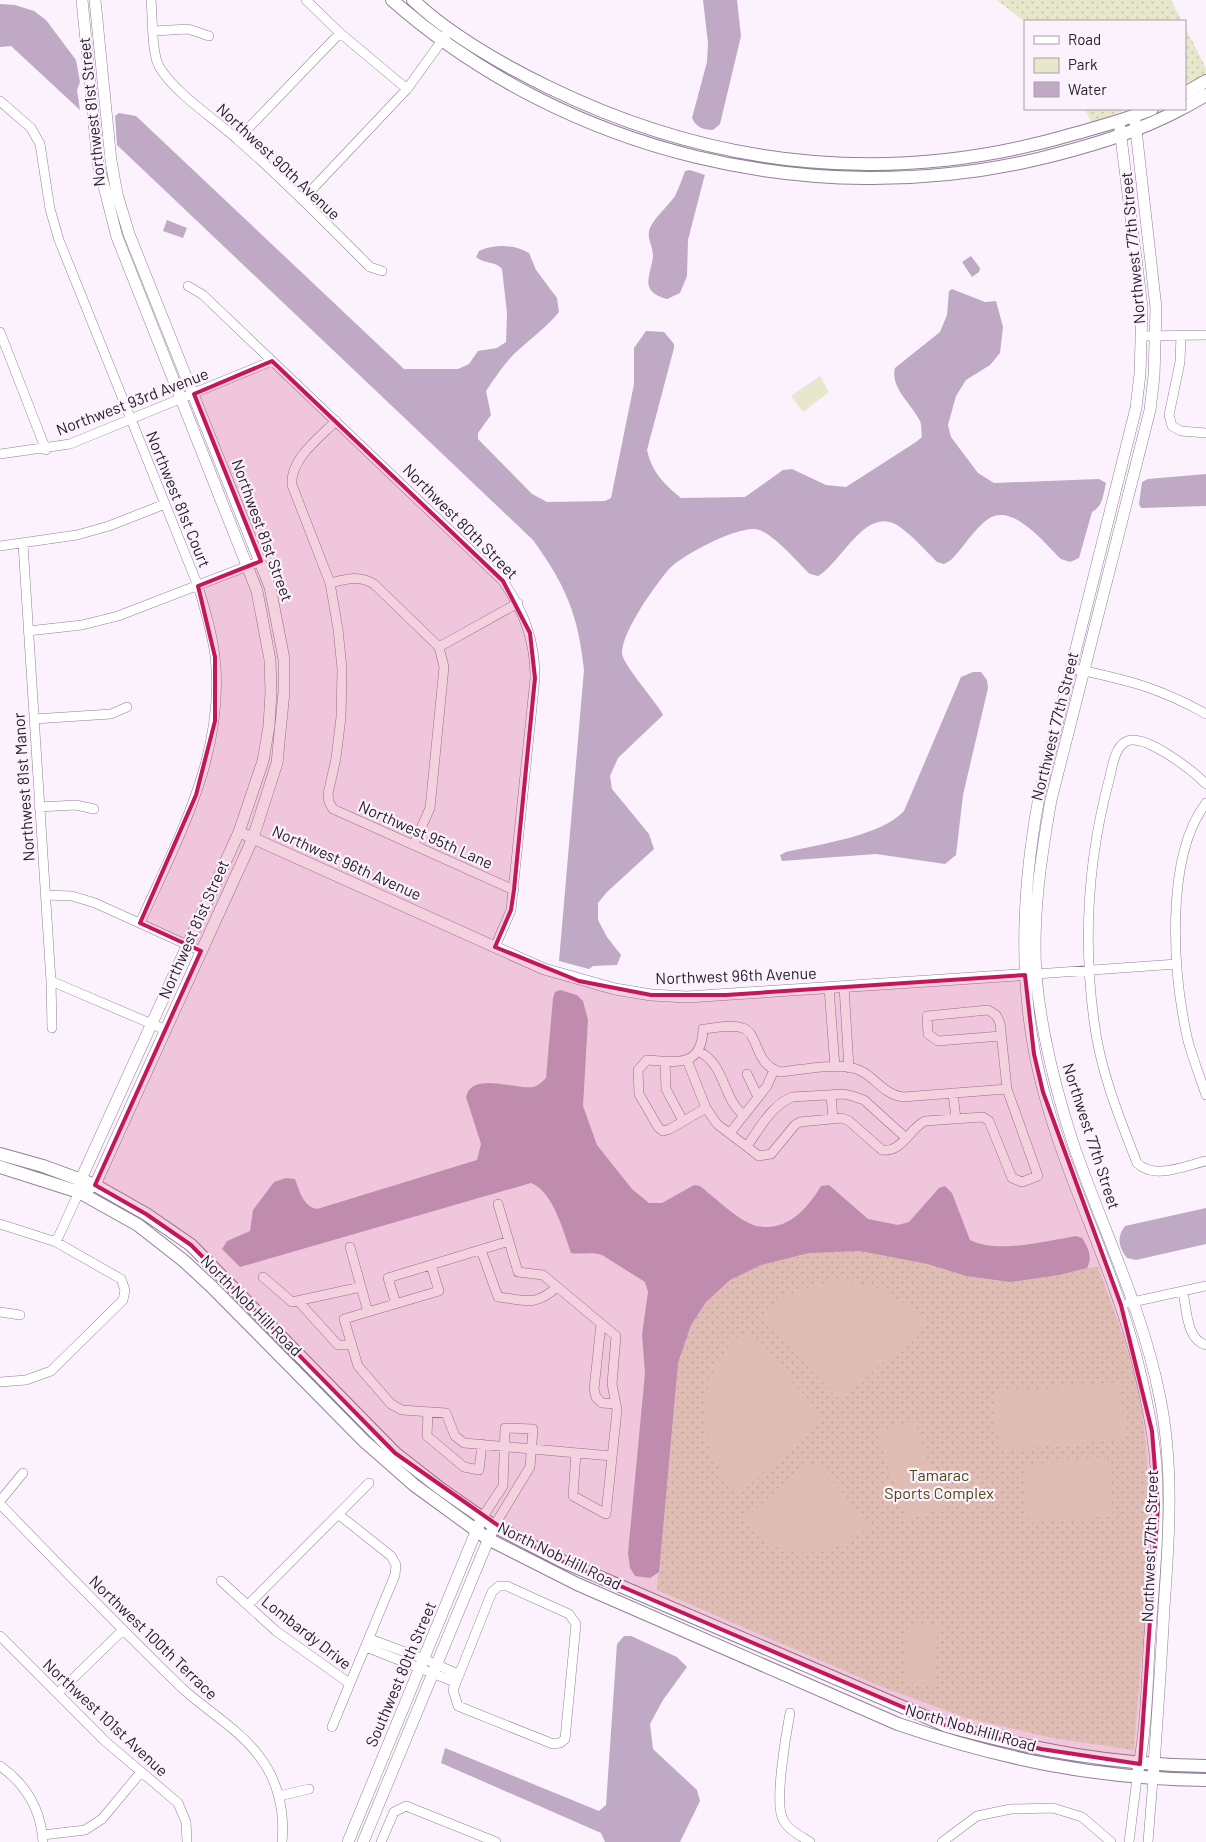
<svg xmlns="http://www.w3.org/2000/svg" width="1206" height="1842" font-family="Barlow,sans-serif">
<defs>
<pattern id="green-dots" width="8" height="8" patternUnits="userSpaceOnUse" patternTransform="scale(1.25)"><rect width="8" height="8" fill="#e6e7cb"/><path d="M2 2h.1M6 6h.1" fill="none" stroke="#c5c6ae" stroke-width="1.8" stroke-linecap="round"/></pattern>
</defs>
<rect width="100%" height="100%" fill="#fbf2fd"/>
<!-- green -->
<path fill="url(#green-dots)" d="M997,0H1171L1182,21L1025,22Z
M1185,27L1206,68V75L1185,85Z
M1084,109H1128L1092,123Z
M821,1247L1087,1268L1098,1267C1114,1311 1132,1355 1140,1401C1160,1516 1142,1635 1134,1750L1052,1738L967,1718L882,1687L657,1590L675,1360L690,1321L708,1293L755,1262Z"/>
<!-- pitch -->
<path fill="#e6e7cb" d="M820,376L829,392L803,412L791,396Z
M844,1281C881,1286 901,1296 925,1324L844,1398L836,1397L762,1317C784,1292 813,1283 844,1281Z
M746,1332L821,1413L820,1422L739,1494C700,1454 692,1396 726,1350C731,1343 739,1337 746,1332Z
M1120,1382L1125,1439L999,1451L994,1393Z
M915,1421L944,1507L907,1520L877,1434Z
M1107,1457L1113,1516L1028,1523L1023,1465Z
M805,1465H817L872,1525C842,1553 794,1565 760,1536C755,1531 750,1524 745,1519Z
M908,1623L938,1625L935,1684L905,1683Z"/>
<!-- water -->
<path fill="#bfa9c4" d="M703,0H737L741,36L720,124L713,130C703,130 696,127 692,118L707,62L708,43Z
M0,4L15,5L34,11L46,20L76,60L80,82L77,90L80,110L11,46L0,47Z
M119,113L136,116L404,369H458L469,364L478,351L497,348L506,342L507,313L502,269C496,261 484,264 476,257L479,251C494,244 514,244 529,253L536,270L557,298L559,312C546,328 530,339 515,353C504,364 495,378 486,391L491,415L478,433V439L532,494L547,502L605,501L611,498L634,384V348L646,331L664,332L674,344V348L647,450C652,472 663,483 681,498L745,497L783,470L792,469L826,485L846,487L916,442L922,437C921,432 922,426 920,421C912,404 890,388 895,368L940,332L947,315L949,291L952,289L985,302L996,301L1003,327L1000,353L990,365L966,380L956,396L948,425L951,437L978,473L994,483L1099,479L1106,483C1103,495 1103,506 1092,512L1079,558L1070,562L1061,559C1045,544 1013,502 988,519C974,529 963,548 951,560L944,564L937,562C925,550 911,534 897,525C865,506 841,563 818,576L810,574C797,562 772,531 755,529C736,527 684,554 670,568C656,584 622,631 622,653C622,664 656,701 663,715L618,758L610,776L612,789L649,834L654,849L607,892L598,903V920L607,937L621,955L617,965L593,966L589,969L559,961L584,670C578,614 566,586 533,540L117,145L115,116Z
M690,170L705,175L704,178L688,240L687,276L680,293L667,299C638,291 651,276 653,256C653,245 645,237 651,226C657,215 668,206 675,196C679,188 682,179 685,171Z
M167,220L187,228L183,238L163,231Z
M971,256L980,268L979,272L972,277L962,262Z
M1206,474V506L1141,508L1139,504L1142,482L1148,479Z
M973,672H981L987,680L988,688L963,795L956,855L945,864L876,854L782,861L780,855L786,852C820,844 881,836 904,811L958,684L961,677Z
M560,990L577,995L583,1001L588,1020L583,1106L597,1145L632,1189L649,1203H662L694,1185L700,1186C713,1196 741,1223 757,1226C787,1232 807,1209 821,1186L829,1185L868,1219L898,1225L909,1222L939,1188L945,1186L952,1193L970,1240C998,1254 1046,1241 1076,1236L1082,1238C1088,1247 1093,1257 1087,1268L1059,1275L1010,1282L966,1276L928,1264L860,1251L809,1253L761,1265L730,1280L706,1302L691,1325L678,1363L659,1572L650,1578L635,1576L630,1568L628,1553L645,1373L642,1335L648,1292L645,1282L602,1255C592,1251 582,1255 571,1253C564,1233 553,1191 531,1183L240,1267L222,1249L227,1241L250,1231L253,1210L274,1182L286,1178L295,1179C300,1192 303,1206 317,1209L477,1160L481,1144L466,1097C472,1071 515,1090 533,1087C538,1086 542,1082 546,1078L553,998L555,992Z
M1206,1208V1244L1136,1260L1127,1258C1119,1247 1116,1238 1125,1226Z
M624,1636H631L677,1657L687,1667L663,1700L650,1724L653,1749L697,1790L700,1801L680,1842H605L601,1833L441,1763L445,1748L599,1811L606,1805L617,1644Z"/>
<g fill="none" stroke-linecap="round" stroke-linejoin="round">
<!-- minor casing -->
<g stroke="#938098" stroke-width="10">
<path id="minor" d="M151,0C153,17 151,54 160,68C176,94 215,119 238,140C284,180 327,224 370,267L382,271
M306,0L340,33L407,89
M154,31L188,29L209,36
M0,101L31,128L40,144L50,209L59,240L198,586C205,609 212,632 215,656C226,753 178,838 140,923
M238,139L340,33
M302,200L407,89L446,35
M188,286L203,295L503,581C524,612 535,640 535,678L511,910L495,947
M0,332L46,450
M1181,335L1180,362L1169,415L1172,426L1181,431L1206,433
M1143,336L1206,335
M336,421C319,438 290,459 292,485L330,583L338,629L342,669L341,717L336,758L328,794L329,802L333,809L514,890
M0,454L70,444L272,361
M23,544L51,981L52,1028
M0,546L77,535L109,526L165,504
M330,583C347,579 359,575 374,584L439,647L444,667L430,808L414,844
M28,631L82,625L118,616L261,561
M439,647L518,603
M1071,668C1123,679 1159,687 1206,714
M34,719L111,714L127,707
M1206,784C1193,771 1143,731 1125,742C1114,749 1112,769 1109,780C1088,859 1083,940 1094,1021C1100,1070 1119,1117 1137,1163C1154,1180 1184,1166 1206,1161
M1206,803C1164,858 1173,976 1188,1041C1193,1059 1200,1077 1206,1095
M39,807L76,805L94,809
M45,895L72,896L95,903L201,951
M1036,974L1177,964
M51,981L166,1030
M844,987L849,1068
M829,988L835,1067
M698,1051C726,1064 722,1099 744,1115
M687,1060L706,1108L717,1124L759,1156L771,1154L795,1125L800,1122L842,1118L849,1121L882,1150C902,1153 909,1129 925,1121L983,1117L989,1121L1012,1178L1022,1182L1038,1176L1007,1089L1000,1023L996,1015L988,1010L927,1016L928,1034L938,1041L1001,1036
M665,1061L666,1089L683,1121
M747,1074L758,1097
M953,1093L956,1119
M831,1095L833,1119
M706,1108L670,1129L663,1131L658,1127L639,1094L638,1070L647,1060C676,1062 702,1068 703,1029C715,1028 731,1024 743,1028C760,1035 753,1063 780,1072C801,1070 842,1061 861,1071C877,1079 883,1094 903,1097L1007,1089
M730,1133L767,1086L774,1070
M747,1146C760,1128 771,1106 792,1097L844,1094L852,1096L864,1100L906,1138
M498,1204L518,1272L543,1275L616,1336L612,1384L617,1410L606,1514L573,1496L576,1453
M0,1224L56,1242L121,1279L125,1290L123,1300L51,1371L26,1380L0,1382
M56,1242L79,1192
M350,1247L368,1312
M481,1250L498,1297C526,1300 535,1307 557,1287
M431,1265L439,1291L344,1319L358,1366L391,1404L402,1410L446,1413L455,1436L464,1443L612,1456
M263,1277L292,1302L361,1287
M1183,1292C1187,1310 1186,1339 1206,1345
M299,1302L338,1345H352
M1128,1303L1206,1286
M396,1304L388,1278L509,1241
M0,1312L20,1315
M601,1324L594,1389L596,1397L602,1403L616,1404
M428,1412L427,1436L464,1467L479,1470L482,1444
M0,1501L23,1473
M0,1504C60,1566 120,1628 182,1688C207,1711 239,1729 259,1756C278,1780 285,1812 282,1842
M482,1518L503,1486L505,1428L533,1429L530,1467L494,1526
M221,1581L276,1631L349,1683
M499,1586H507L569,1614L576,1624L565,1739L560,1743L553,1744L458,1706L453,1690L492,1592Z
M248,1605L369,1483
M0,1636L106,1742L178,1803L186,1822L187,1842
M370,1639L424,1659L458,1674
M366,1647L455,1682
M58,1693L123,1630
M790,1713C786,1734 775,1799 782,1817C786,1829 801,1836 810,1842
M332,1727L395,1575L396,1565L391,1556L338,1514
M0,1766C27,1785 41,1810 43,1842
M279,1796L309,1789
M43,1835L85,1830L102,1819L141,1772
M381,1842L394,1812L406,1806L496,1842
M942,1842L977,1816L1011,1809L1053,1808L1082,1817L1111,1842
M1129,1842L1137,1778
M1148,1842L1153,1779"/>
</g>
<!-- tertiary casing -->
<g stroke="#938098" stroke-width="12">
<path id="tertiary" d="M1119,121L1142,307L1140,374L1136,408L1039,797C1021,894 1017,993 1043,1089C1068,1185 1116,1272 1139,1368C1147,1401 1154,1433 1156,1467C1160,1527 1153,1587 1149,1647C1147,1688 1146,1731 1138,1771
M1135,121L1156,308L1154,376L1150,410L1051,800C1041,857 1032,916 1036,975C1041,1033 1056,1091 1074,1146C1103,1230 1143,1310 1160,1398C1174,1467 1169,1539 1164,1608C1161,1665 1157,1722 1153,1779
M246,835L544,969L615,989L651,995L687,997L1032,974
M80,1188L81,1179L239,832L263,761L269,726L271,692L270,660L257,591L117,237L98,163L82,0
M88,1189L95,1185L253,838L277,763L284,692V659L270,587L129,234L117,194L111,161L95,0
M348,1842L480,1522
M363,1842L494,1526"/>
</g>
<!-- secondary casing -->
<g stroke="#938098" stroke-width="14">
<path id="secondary" d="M392,0C566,153 812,212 1038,159C1087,147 1136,133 1181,109
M413,0C451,36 501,64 548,87C718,170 896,187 1077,133C1102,126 1128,119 1152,109
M1185,93L1206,81
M1185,107L1206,95
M0,1154L43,1166L95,1185L146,1214L191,1245L395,1453L441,1489L494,1526L562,1561L947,1726C1034,1750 1115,1765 1206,1766
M0,1167L79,1192L138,1225L184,1261L212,1287L364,1441L414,1485L488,1539L577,1584L898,1724C1000,1759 1098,1779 1206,1780"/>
</g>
<!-- minor -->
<use href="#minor" stroke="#fff" stroke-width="9"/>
<!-- tertiary -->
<use href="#tertiary" stroke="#fff" stroke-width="11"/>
<!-- secondary -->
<use href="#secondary" stroke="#fff" stroke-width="12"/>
</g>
<!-- marked area -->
<path fill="#c2185b" fill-opacity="0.2" stroke="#c2185b" stroke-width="4" stroke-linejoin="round" d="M272,361L503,581L530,633L535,678L514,890L511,910L495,947L579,981L651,995H726L1025,975L1034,1054L1043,1092L1121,1305L1152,1431L1158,1506L1140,1764L1041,1749L947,1726L562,1561L513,1536L395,1453L191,1245L146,1214L95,1185L201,951L140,923L196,795L215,721V657L198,586L261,561L194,394Z"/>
<g text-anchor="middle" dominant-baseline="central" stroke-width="4.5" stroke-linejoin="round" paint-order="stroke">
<!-- street labels -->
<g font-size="16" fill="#28202a" stroke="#fbf2fd">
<text transform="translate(91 112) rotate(-96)">Northwest 81st Street</text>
<text transform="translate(279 161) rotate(43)">Northwest 90th Avenue</text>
<text transform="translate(1132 248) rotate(-95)">Northwest 77th Street</text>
<text transform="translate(132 401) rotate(-21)">Northwest 93rd Avenue</text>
<text transform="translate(179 499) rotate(68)">Northwest 81st Court</text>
<text transform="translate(461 521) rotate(45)">Northwest 80th Street</text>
<text transform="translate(263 530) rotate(70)">Northwest 81st Street</text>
<text transform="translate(1054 726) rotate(-76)">Northwest 77th Street</text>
<text transform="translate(23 787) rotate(-94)">Northwest 81st Manor</text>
<text transform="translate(426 834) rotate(24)">Northwest 95th Lane</text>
<text transform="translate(347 862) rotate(24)">Northwest 96th Avenue</text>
<text transform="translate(193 929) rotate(-66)">Northwest 81st Street</text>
<text transform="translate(736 975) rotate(-2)">Northwest 96th Avenue</text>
<text transform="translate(1092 1136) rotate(72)">Northwest 77th Street</text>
<text transform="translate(252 1305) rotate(45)">North Nob Hill Road</text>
<text transform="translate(1149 1546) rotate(-88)">Northwest 77th Street</text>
<text transform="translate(560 1555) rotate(26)">North Nob Hill Road</text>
<text transform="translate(307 1632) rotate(38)">Lombardy Drive</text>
<text transform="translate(154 1637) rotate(44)">Northwest 100th Terrace</text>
<text transform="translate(400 1674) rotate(-67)">Southwest 80th Street</text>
<text transform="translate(106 1717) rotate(43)">Northwest 101st Avenue</text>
<text transform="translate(971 1727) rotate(16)">North Nob Hill Road</text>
</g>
<!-- park labels -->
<g font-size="16" fill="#4b4a13" stroke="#fbf2fd">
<text x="939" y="1474">Tamarac<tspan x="939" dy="18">Sports Complex</tspan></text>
</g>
</g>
<!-- legend -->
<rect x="1024" y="20" width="162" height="90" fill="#fbf2fd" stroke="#a79ea9"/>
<rect x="1034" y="36" width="25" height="8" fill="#ffffff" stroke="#a79ea9"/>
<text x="1068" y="45" font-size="15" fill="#28202a">Road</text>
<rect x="1034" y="58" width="25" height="15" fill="#e6e7cb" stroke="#a79ea9"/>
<text x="1068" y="70" font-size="15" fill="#28202a">Park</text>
<rect x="1034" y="82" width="25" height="15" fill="#bfa9c4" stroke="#a79ea9"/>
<text x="1068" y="95" font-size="15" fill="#28202a">Water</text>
</svg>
